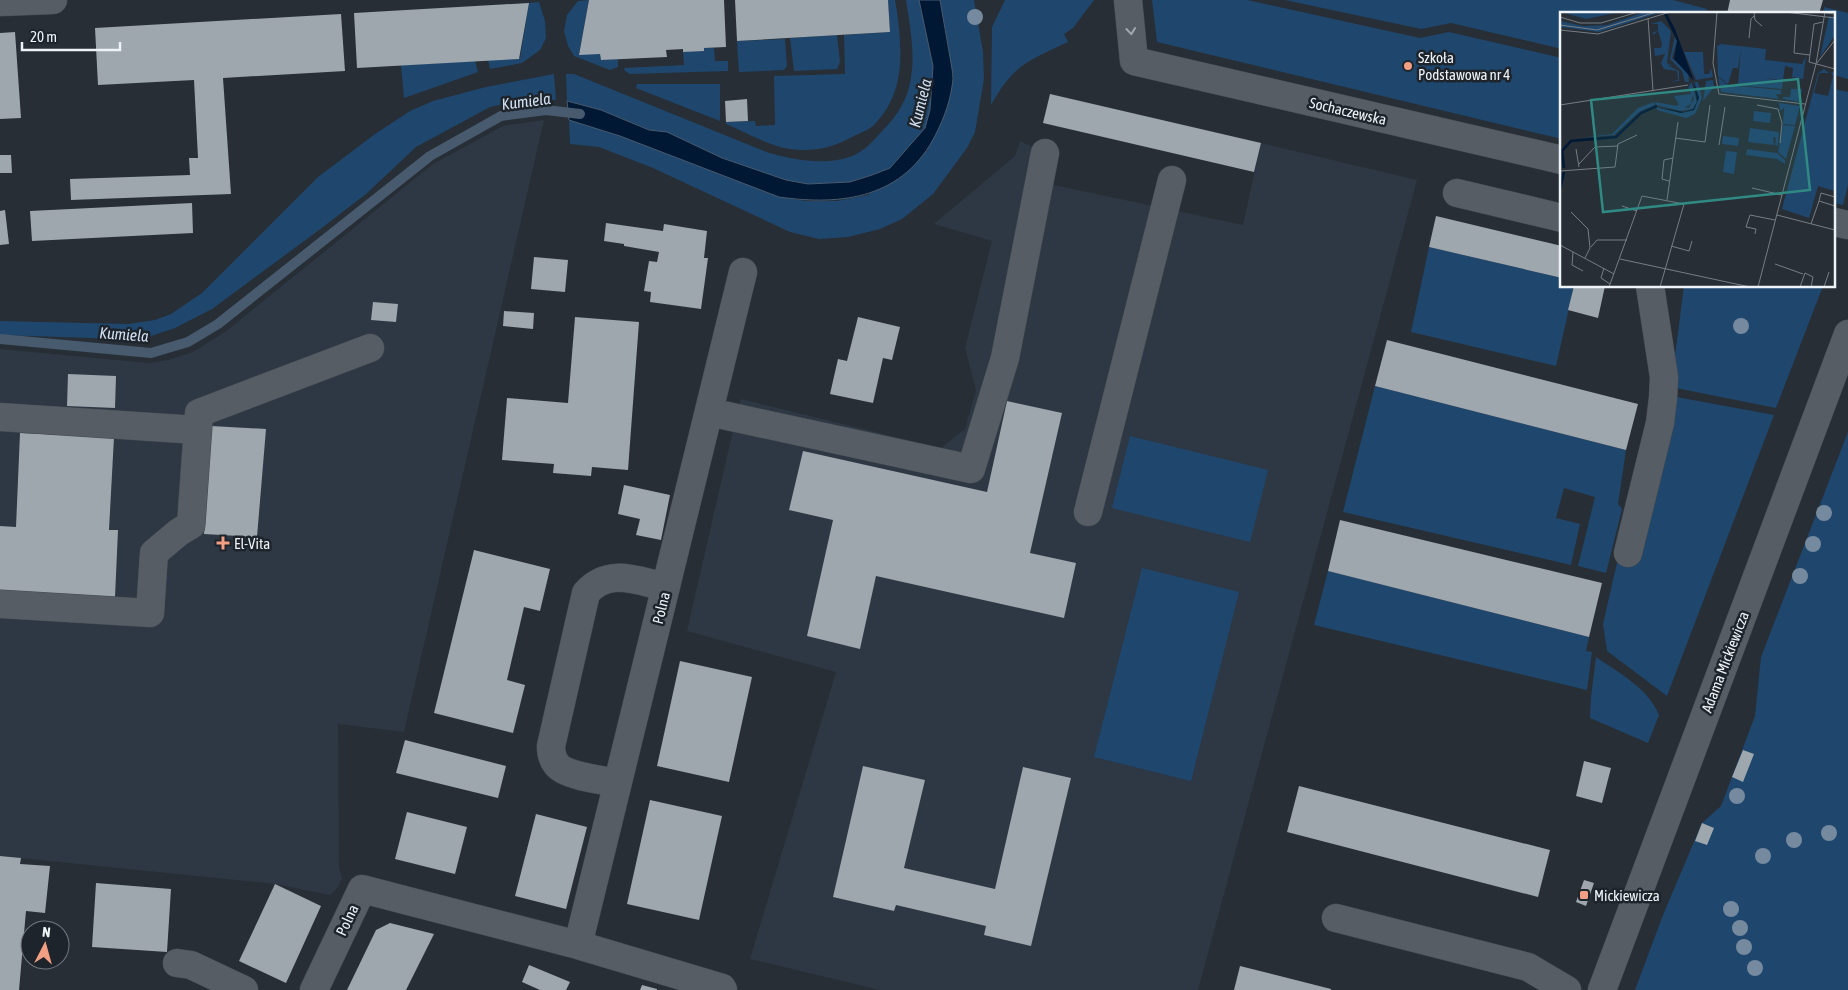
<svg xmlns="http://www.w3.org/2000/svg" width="1848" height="990" font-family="'Asap Condensed',sans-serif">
<rect width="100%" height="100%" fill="#272e35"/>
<!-- built -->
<path fill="#2d3844" d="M544,120L404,732L338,724L339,867L342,878L338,887L330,895L275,884L0,856V349L149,363L168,360L193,352L225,332L433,164L503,126Z
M1020,141L1045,153L1040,182L1243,225L1261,143L1417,180L1198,990H880L750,959L836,672L687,631L736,417L741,399L941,448L965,429L976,390L965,348L992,241L934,224L1015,156Z"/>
<!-- green -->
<path fill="#1f476d" d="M589,0L579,54H600L601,60L618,59V67L610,70L574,56L568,46L564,31L567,15L578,1Z
M888,0H895L896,5C902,47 907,90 875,124C870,130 859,133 852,137C832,148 813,152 790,149C768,146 746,132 726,124V122L755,121L756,126L775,125L774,76L845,74L844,35L890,32Z
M906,0H919L933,66L930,110L925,128L890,168L872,175L850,182L808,184L786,180L722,158L667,132L650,130L601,110L567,101L566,74H574L769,153C794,160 827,166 852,156C865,151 875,139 884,129C896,117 907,100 910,83C916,55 910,28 906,0Z
M940,0H974L983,52L984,79L975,132L967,148L933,194L902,219L880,229L848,237L819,239L790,232L653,168L599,147L570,144L569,120L620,136L779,197L806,201H837L868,195L927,151L947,39Z
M1005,0H1094L1073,28L1064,34L1068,42C1028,61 1014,64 991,105L992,27Z
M1152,0H1247L1420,38L1449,32L1562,58V139L1157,42Z
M1285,0H1673L1707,9L1706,14H1562V49L1451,23L1421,29Z
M539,2L545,21L546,38L540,50L522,63L490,69L488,60L520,58L529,3Z
M1824,7L1848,13V79L1834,75V14H1823Z
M837,35L840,62L837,69L794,71L790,38Z
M785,39L787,66L784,70L739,72L737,41Z
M704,48H714L715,61H728V71L630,74L625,71L624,68L684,65L683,52Z
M475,61L478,72L404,98L401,65Z
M554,74L556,100L539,99L512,102L490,107L416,147L366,194L319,230L212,309L175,328L148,337L122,339L0,335V321L128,324L155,320L171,314L202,293L318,177L375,134L410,111L433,101L486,87Z
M637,84H720V121L636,88Z
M1834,89L1848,92V185L1843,205L1834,203Z
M1429,247L1562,278V286H1574L1556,366L1411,332Z
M1684,286H1823L1776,408L1671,387Z
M1375,386L1626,450L1618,504L1622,509L1606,573L1578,566L1595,497L1564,488L1556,518L1580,524L1571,565L1343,512Z
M1671,396L1774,415L1667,696L1607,651L1603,624L1619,554Z
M1848,432V990H1635L1663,915L1702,823L1721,806L1755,716L1761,657Z
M1130,436L1268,470L1250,542L1112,508Z
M1142,568L1239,592L1191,781L1094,757Z
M1328,571L1589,637L1586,651L1592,652L1587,690L1314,625Z
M1596,657C1619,673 1648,688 1659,715L1648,743L1590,718L1591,697Z"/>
<!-- water -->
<path fill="#001834" stroke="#475a6e" d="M919,0H940C943,19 947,38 950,57C951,64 953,72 953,79C951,99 945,116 936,134C904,198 843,206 779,197L620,136L569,120L567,101L601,110L649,130L667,132L722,158L786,180L808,184L850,182L872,175L890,168L925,128L930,110L933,66Z"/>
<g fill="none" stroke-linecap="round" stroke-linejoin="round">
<!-- stream -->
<path stroke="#475a6e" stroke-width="10" d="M0,339L151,353L188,342L218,324L430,156L501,116L546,110L580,114"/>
</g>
<!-- building -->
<path fill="#9ea6ae" d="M589,0H724L726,47L704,48V51L683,52V49L666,50L667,57L601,60L600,54L579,55Z
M735,0H888L890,32L737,41Z
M1730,0H1823L1819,14H1727Z
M529,3L519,59L357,68L354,13Z
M341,14L345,71L223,78L231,194L71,200L70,179L190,175L189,158H198L194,80L98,85L95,28Z
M15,32L21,118L0,119V33Z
M1050,94L1261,143L1254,172L1043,123Z
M747,99L748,121L726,122L725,101Z
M0,155H11L12,173H0Z
M192,203L193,233L32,241L30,211Z
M5,210L9,244L0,245V211Z
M1436,216L1562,246V278L1429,247Z
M606,223L663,231L664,224L707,231L704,258H708L701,309L650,302L651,292L644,291L649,261L657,262L659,252L624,246V244L604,241Z
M534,257L568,260L565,292L531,289Z
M1574,286H1605L1598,318L1568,310Z
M373,302L398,304L396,322L371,320Z
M504,311L534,313L533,329L503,326Z
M575,317L639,322L628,470L592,467L591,476L553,473L554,464L502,460L507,398L568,403Z
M858,317L900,327L892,360L883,358L873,403L830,394L838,359L847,361Z
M1387,340L1638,404L1626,450L1375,386Z
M68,374L116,376L115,408L67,406Z
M1007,401L1062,413L1030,553L1076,563L1064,618L876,576L860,649L807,636L833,520L789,510L803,451L987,492Z
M211,426L266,429L257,537L204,534Z
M20,433L114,437L109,530H118L115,597L0,591V526L16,527Z
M624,485L670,495L661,540L636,535L640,519L618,514Z
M1340,520L1602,583L1589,637L1328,571Z
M474,550L550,569L540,611L524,607L507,680L525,685L513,733L434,713Z
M680,661L752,677L729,782L657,766Z
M405,740L506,766L498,798L396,773Z
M1743,750L1754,754L1743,782L1732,777Z
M1584,761L1611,768L1602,803L1576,796Z
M863,766L925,780L904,868L995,889L1023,767L1071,778L1031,946L984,935L986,926L896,905L894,911L833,897Z
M1299,786L1550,850L1538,897L1287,832Z
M650,800L722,816L699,920L627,904Z
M407,812L467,827L455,874L395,859Z
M536,814L587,827L566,909L515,896Z
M1702,823L1714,828L1707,845L1695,841Z
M0,856L21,858L20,864L50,866L45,913L26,911L19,990H0Z
M1584,880L1594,883L1586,906L1576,902Z
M96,883L171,889L167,952L92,947Z
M275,884L321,906L286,983L239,961Z
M390,923L434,934L406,990H347L376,930Z
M529,965L570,982L566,990H540L522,982Z
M1240,966L1331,989V990H1234Z
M642,985L657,989V990H640Z"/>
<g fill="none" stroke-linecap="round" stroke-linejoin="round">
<!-- minor casing -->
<g stroke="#454b51" stroke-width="29">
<path id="minor" d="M1128,0L1134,61L1562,160
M0,2L53,0
M1457,193L1562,218
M1834,222L1848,225
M709,412L971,469L1005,358L1045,153
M0,417L197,430
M1088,512L1172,180
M1628,553L1660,423L1663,398L1664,377L1650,286
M0,604L150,613L154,553L179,532L191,525L199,413L370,348
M617,783C603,780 566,776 557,765C552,759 551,753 551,746L586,593C609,567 637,581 666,587
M1336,918L1528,967L1567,990
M578,945L743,272
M177,963L191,965L244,990
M314,990L362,889L578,945L722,988L723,990
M1602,990L1848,334"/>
</g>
<!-- minor -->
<use href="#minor" stroke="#565d65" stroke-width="28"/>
</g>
<!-- trees -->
<g fill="#768a9f">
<circle cx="975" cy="17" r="8"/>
<circle cx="1741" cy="326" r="8"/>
<circle cx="1824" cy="513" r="8"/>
<circle cx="1813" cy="544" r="8"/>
<circle cx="1800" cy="576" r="8"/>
<circle cx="1737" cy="796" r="8"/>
<circle cx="1829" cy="833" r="8"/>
<circle cx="1794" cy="840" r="8"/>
<circle cx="1763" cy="856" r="8"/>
<circle cx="1731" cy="909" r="8"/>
<circle cx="1740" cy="928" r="8"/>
<circle cx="1744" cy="947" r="8"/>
<circle cx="1755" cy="968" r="8"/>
</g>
<!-- one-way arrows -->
<defs><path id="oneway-chevron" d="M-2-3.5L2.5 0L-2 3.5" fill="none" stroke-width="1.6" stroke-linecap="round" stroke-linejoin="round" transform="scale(1.25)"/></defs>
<use stroke="#a2a8ae" href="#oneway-chevron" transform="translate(1131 31) rotate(84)"/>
<!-- markers -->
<g fill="#f39f83" stroke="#1e242b" stroke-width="2">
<circle cx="1408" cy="66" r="5"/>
<path d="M220.5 535.5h5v5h5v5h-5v5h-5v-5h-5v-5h5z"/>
<rect x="1579" y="890" width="10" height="10" rx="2.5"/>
</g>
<g text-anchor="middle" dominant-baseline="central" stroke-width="5" stroke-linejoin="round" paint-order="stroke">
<!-- poi labels -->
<g font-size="15" fill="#eef3f7" stroke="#1e242b" text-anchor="start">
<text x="1418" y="57">Szkoła<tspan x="1418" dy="17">Podstawowa nr 4</tspan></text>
<text x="234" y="543">El-Vita</text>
<text x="1594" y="895">Mickiewicza</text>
</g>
<!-- street labels -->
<g font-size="15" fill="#eef3f7" stroke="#1e242b">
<text transform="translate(1348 111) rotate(13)">Sochaczewska</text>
<text transform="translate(661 608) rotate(-76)">Polna</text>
<text transform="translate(1725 662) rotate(-69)">Adama Mickiewicza</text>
<text transform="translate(347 920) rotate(-65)">Polna</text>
</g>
<!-- water labels -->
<g font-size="16" font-style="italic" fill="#d1e0f1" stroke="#1e242b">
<text transform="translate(526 101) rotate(-7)">Kumiela</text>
<text transform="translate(920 103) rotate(-76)">Kumiela</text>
<text transform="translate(124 334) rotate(4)">Kumiela</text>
</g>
</g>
<!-- overview -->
<g transform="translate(1560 12)">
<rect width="275" height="275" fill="#272e35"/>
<path d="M1,0H60L26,7ZM84,0H102L39,20L0,15V9L23,14L47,13ZM269,4L275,5V23L260,45ZM101,9L111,19L107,51L113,54L107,53L119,59V69L110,70L118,68L117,59L104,57L101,51L105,42L95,44L94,36H101L102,32L98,19L93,23V20L98,19V12H91ZM115,24L117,29L112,46L128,60L129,70H125L122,59L110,47ZM161,32L206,37L205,48L242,52L246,44L243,67L232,65L233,56L225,54L223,68L202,66L223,69L222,77L174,73L178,71L181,38L178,56H173L168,72L158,64L157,34ZM124,40H143L144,62H149L151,56L153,65L136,68ZM264,57L269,61H259L254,81L268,84L273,64L271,61L275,59V179L258,174L249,206L222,197L258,61ZM158,65L168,73L221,78V82H216L219,87L161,80ZM153,68L154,75L143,89L146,69ZM134,70H138L142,86L135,102L126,106L97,98L96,95L121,101L134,98L139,86ZM132,71L137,90L133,97L121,99L96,93L95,90L129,96L134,87L129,72ZM128,74L131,75L133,82L131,92L123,96L114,94L119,93L114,84L131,82ZM231,77H242L240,90L223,87V85H230ZM94,90L95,93L79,100L54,123L18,126L52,122L78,96ZM219,91L240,94L235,113L223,112L224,96L220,99ZM194,99L211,101L210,111L193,109ZM223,113L235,114L226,147L218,140ZM190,116L219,120L218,134L215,133L216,126L213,125L214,133L188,130ZM163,124L179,126L178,134L162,132ZM187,137L217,141L225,148V152L217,147L186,143ZM166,139L177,140L174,162L163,160Z" fill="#1f476d"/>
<path d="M103,0H106L115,17L134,69L114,47L117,29ZM134,70L139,86L134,98L121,101L96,95L124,100L133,97L137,90Z" fill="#001834"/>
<path fill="none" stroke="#001834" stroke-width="2.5" d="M4,156L2,139L11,129L56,125L81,101L97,94M0,178L4,160"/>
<path fill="none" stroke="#777d83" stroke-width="1" d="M157,0L153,51L159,82L245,92M194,0L195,8L202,14M225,0L275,6M256,0L275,2M0,5L20,11H41L78,0M88,6L93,79M263,10L254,12L249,50L275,57M236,12L234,41L250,43M0,13L37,18L96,0M0,18L38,22L110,0M189,26L191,7L194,4M257,51L275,28M0,93L128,73M197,93L218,97L222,111L220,131M115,126L145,130L150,93M159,133L165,95M16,137L19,155M19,152L35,135L58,134M0,159L55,155L58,132L77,123M109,169L102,167L104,148L113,146M192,176L222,183M275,185L261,181L259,189L275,194M107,188L118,110M62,194L77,199M11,200L28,217L30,236L25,246M217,203L275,218M251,212L259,189M195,222L196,217L186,215L190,203L215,208M0,233L54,262M111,234L129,239L132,229M31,235L37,228H67M13,240L12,253L23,259M60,247L190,275M215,252L243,262M44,256L41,266L50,272M49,275L82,184L124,192L100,275M198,275L256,52L265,0M240,275L245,261L253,265L251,275M264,275L269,260"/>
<path fill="#308983" fill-opacity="0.15" stroke="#308983" stroke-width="2.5" d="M238,67L250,178L43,200L31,88Z"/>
<rect width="275" height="275" fill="none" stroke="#eef3f7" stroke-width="2.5"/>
</g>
<!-- north arrow -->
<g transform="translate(45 945) rotate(6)"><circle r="24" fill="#1e242b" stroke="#71777d"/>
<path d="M0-4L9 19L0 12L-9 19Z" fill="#f39f83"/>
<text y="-8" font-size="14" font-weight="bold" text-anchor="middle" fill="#eef3f7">N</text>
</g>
<!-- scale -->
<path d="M22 42v8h98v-8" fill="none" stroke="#eef3f7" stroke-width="2.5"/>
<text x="30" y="42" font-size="15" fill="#eef3f7" stroke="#1e242b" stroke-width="4" paint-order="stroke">20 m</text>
</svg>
